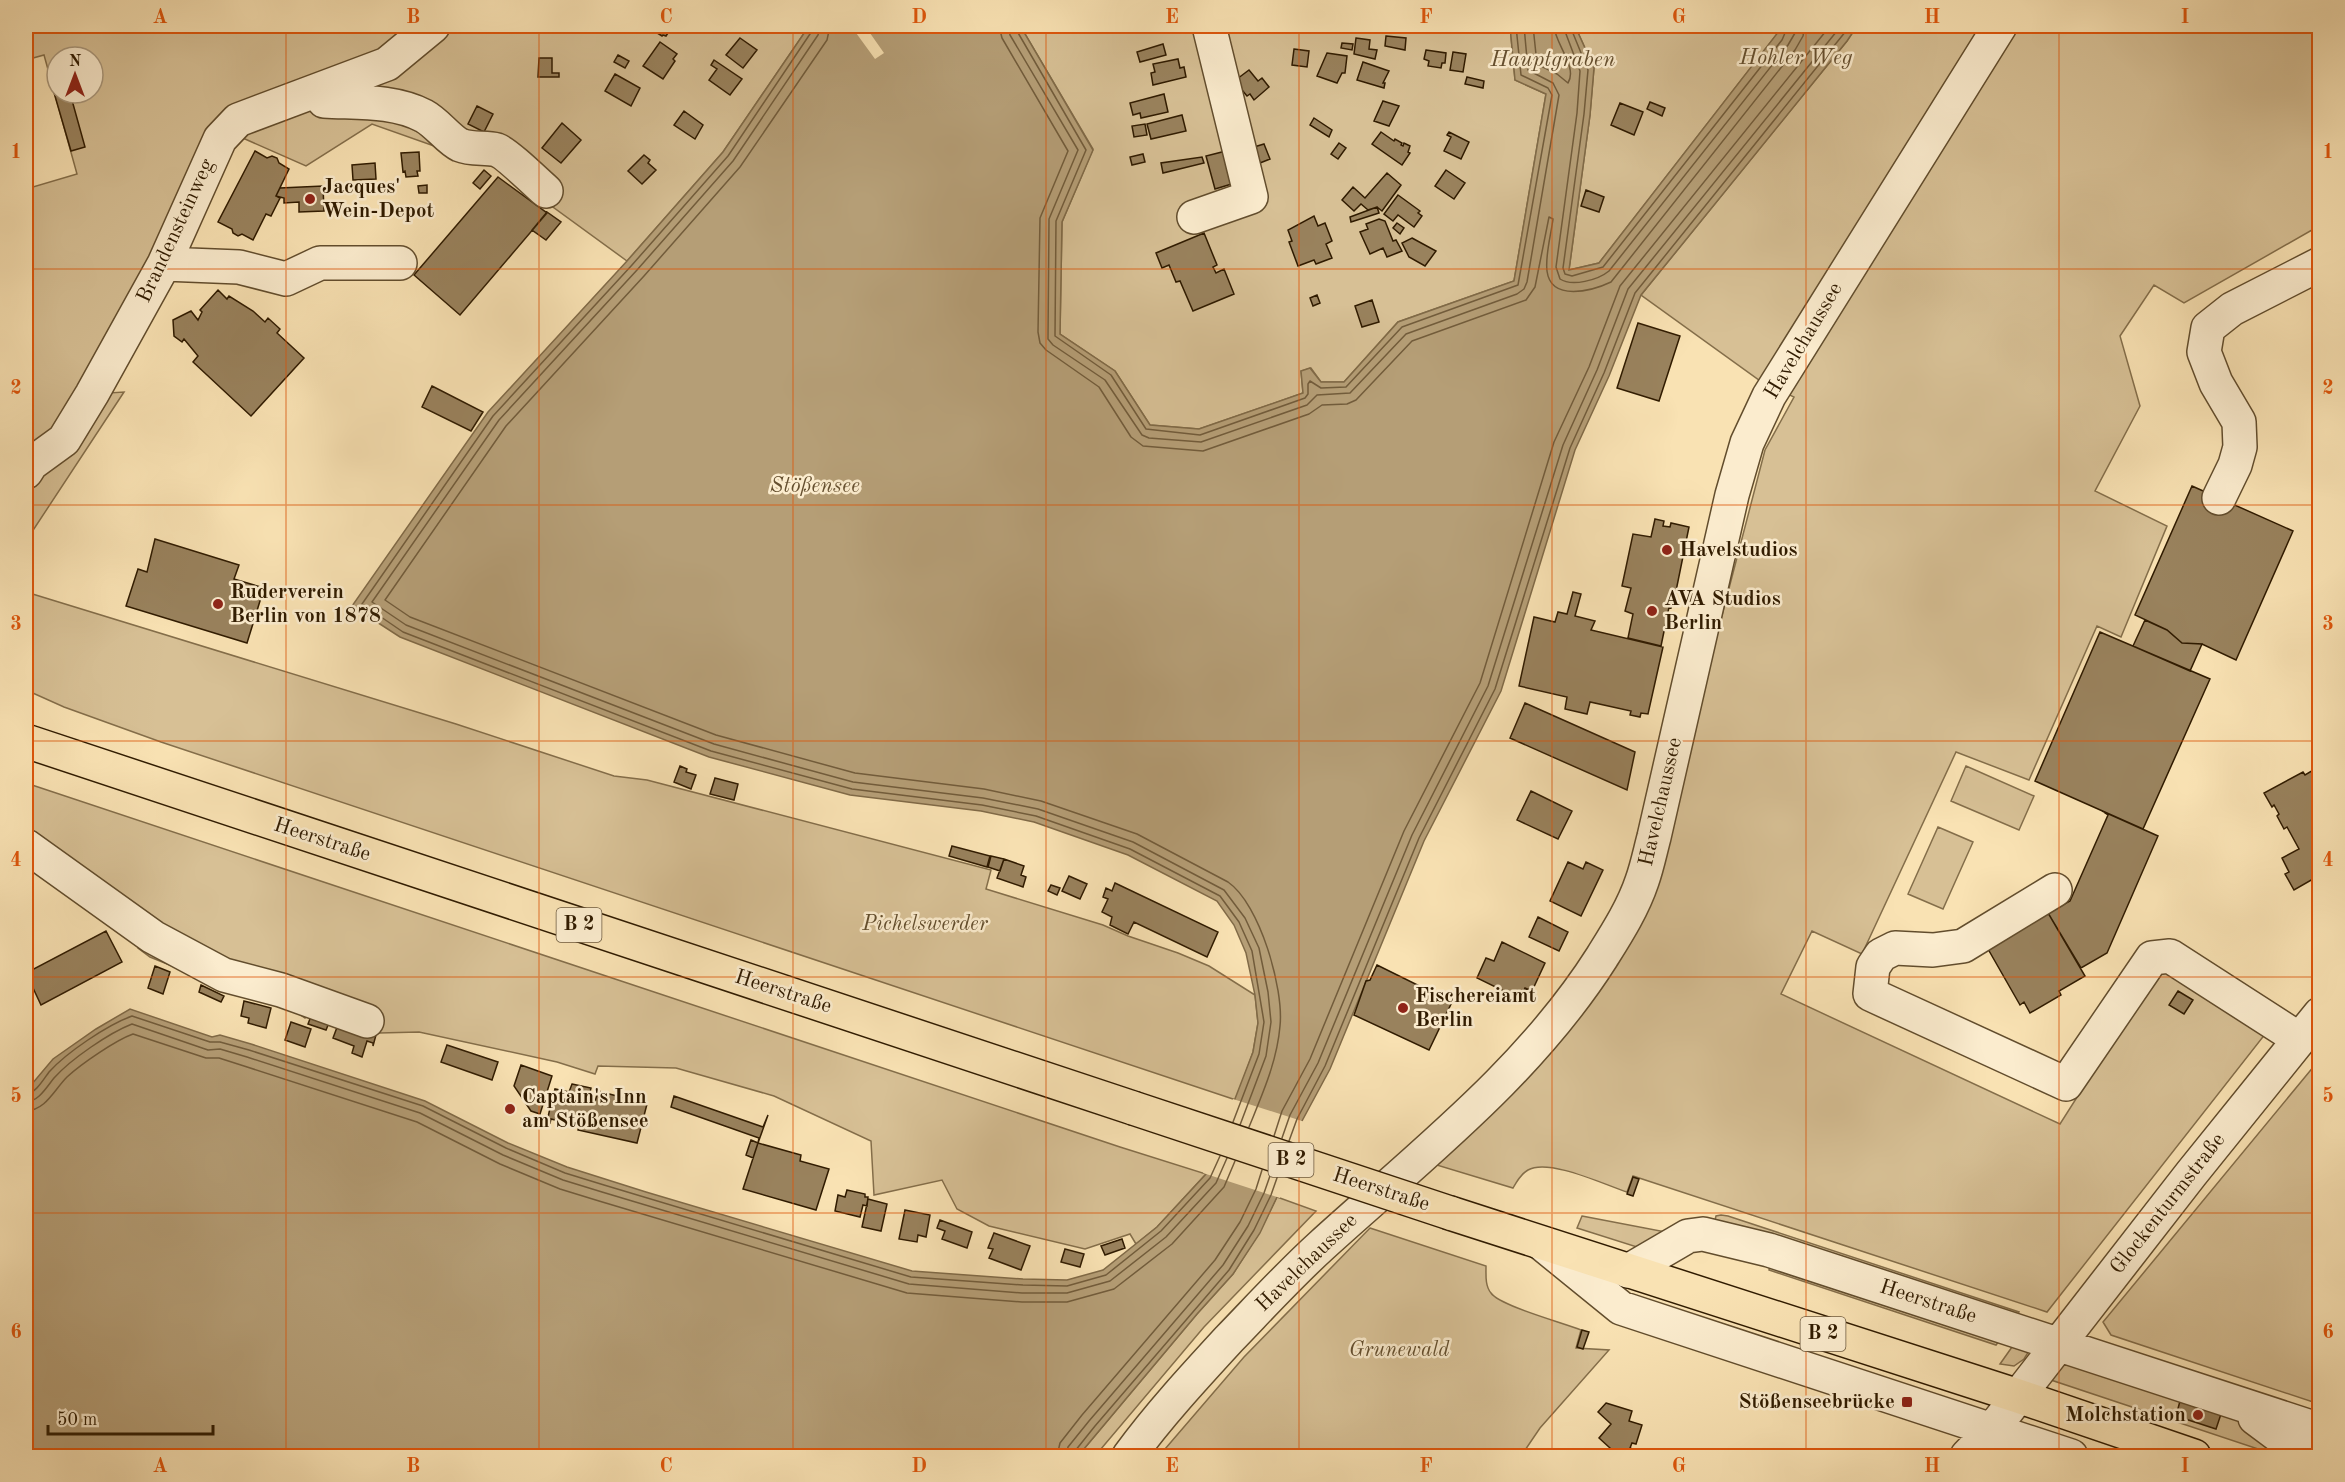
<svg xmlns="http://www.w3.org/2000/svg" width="2345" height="1482" font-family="'Old Standard TT',serif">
<rect width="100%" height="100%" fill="#f9e2b3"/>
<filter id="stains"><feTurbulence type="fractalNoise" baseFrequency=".00333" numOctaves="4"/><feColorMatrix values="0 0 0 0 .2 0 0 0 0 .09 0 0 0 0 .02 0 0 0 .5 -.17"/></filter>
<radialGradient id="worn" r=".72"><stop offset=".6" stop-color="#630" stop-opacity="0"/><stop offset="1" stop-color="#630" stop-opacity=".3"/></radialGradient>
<!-- green -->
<path fill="#d7c095" stroke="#846e4a" stroke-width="1.5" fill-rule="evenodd" d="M26,26H809L723,152L627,261L502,170L372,124L306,166L236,135L93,394L124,392L26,541V189L77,174L44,55L26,60ZM57,57H93V93H57Z
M1018,26H1510L1515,80L1546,94L1514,281L1398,322L1344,382H1321L1311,368L1301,371L1303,393L1199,429L1150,425L1115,371L1060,334L1062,222L1093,149L1021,27Z
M1575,26H1783L1599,263L1569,270L1590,115L1594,68Z
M1857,26H2319V226L2184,303L2154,285L2120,336L2140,406L2095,491L2167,526L2121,637L2097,626L2029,780L1956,752L1862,954L1812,931L1781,994L2060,1124L2158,970H2172L2266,1033L2047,1312L1633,1176L1627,1192C1605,1185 1549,1158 1528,1170C1521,1174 1517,1181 1513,1188L1430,1163L1528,1070L1669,819L1765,450L1794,397L1759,380L1641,295L1847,41Z
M26,592L456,724L614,776L647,780L991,870L986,889L1103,925L1128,936L1178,953L1209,966L1255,995L1258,1023L1253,1052L1236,1100L161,742L64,707L26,690Z
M1966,766L2034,796L2019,830L1951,801Z
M26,783L1120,1147L1206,1174L1157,1227L1136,1244L1130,1234L1085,1249L989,1226L957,1209L942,1180L874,1195L871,1141L774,1096L676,1068L598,1066L595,1074L557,1062L419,1032L379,1033L312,1011L305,1018L283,1003L237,992L150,957L138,948L137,941L26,858Z
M1938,827L1973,842L1943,909L1908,894Z
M2319,1060V1404L2111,1335L2103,1322Z
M1277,1197L1316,1211L1204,1327L1095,1456H1078L1197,1314L1233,1274L1259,1233Z
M1721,1215L1728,1216L2019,1312L2014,1319L1718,1223L1715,1220L1716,1216Z
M1582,1216L1671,1233L1640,1248L1577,1228Z
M1370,1228L1486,1266C1486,1275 1485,1286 1491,1293C1500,1306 1564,1323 1581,1330L1576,1348L1609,1350L1540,1428L1521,1456H1159L1244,1357Z
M1771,1259L2003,1336L1996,1345L1769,1270Z
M2017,1340L2029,1351L2024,1359L2014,1366L2000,1364Z
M2068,1357L2231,1415L2287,1452L2279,1456L2051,1380Z"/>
<!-- water -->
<path fill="#b59e76" stroke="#806a47" stroke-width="1.5" d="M809,26L1021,27L1093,150L1062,222L1060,334L1115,371L1150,425L1199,429L1303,393L1301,371L1310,368L1321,382H1344L1398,322L1514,281L1546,94L1515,80L1510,26H1575L1594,68L1590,115L1569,270L1599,263L1783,26H1857L1847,41L1641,295L1609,376L1575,450L1501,691L1424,841L1330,1069L1302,1121L1277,1197L1260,1233L1233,1274L1197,1314L1078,1456H26V1091L53,1059L96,1029L130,1009L212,1037L220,1035L251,1044L425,1101L508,1143L567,1167L646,1192L912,1271L1023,1279L1067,1280L1103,1270L1157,1227L1206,1174L1253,1052L1258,1023L1255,995L1246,953L1234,925L1217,901L1128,855L1034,822L981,811L850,795L709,757L400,637L352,606L488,412L627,261L723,152Z"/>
<!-- pier -->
<path fill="#f9e2b3" d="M851,26H865L884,53L875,59Z
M1233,1099L1305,1122L1280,1198L1203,1173Z"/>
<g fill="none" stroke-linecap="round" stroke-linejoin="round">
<!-- shore -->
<path stroke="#725c3b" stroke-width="1.5" d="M813,26L812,31L728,156L632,265L493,416L362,604L403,632L711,751L852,789L982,805L1036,816L1130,849L1220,896L1239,922L1252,951L1264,1022L1259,1054L1233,1122
M821,26L818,35L733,161L637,270L499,420L372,602L406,625L714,744L853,782L983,798L1038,809L1133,842L1224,890L1245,918L1259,948L1268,992L1271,1022L1266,1056L1240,1125
M830,26L827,40L740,167L644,276L506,426L385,600L410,617L716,735L855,773L984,789L1041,801L1137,834L1228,882C1260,904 1284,989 1280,1026C1277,1062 1262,1095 1249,1127
M999,26L1002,38L1068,151L1040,218L1038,332L1040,343L1046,350L1099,387L1131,437L1143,446L1203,451L1309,414L1322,405L1347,404L1356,400L1412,341L1526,300L1535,287L1549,217L1553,219C1551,235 1545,255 1547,271C1551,302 1592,291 1611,282L1795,50L1803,36L1805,26
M1008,26L1010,35L1078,150L1049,219L1048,339L1053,345L1105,380L1142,435L1149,438L1201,442L1307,405L1317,395L1350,393L1406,334L1517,294L1524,289L1527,282L1559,95L1553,83L1528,70L1524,26
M1016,26L1017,31L1086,150L1056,221L1055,336L1111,375L1146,429L1200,435L1305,398L1308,394V384L1310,381L1321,388L1346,387L1402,327L1518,285L1552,95L1548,88L1521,75L1516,26
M1533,26L1537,64L1557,74L1568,83C1578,67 1555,44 1554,26
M1563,26L1580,71L1577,113L1556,267L1560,279C1572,287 1598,280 1609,271L1788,45L1795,33L1796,26
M1570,26L1588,70L1584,114L1563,268L1565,274L1572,276L1603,267L1782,40L1788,26
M26,1094C36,1093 43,1080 49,1072C66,1053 107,1025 132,1016L210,1042H220L249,1050L423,1106L506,1148L565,1173L604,1185L911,1277L1023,1285L1067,1286L1106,1275L1161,1231L1210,1178L1220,1156
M26,1102C39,1101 46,1088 54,1078C71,1059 109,1033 132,1024L208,1050L220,1049L247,1057L420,1113L503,1155L563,1180L602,1192L909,1284L1022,1293H1067L1110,1281L1166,1237L1216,1183L1227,1158
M26,1111C46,1110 54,1090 67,1077C81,1064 116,1040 133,1034L206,1058H219L244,1066L417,1122L500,1164L560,1189L599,1201L907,1293L1022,1302H1067L1114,1289L1172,1244L1224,1187L1235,1161
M1274,1136L1282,1111L1310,1059L1404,831L1480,683L1554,442L1589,367L1620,286L1830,26
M1282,1138L1290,1115L1318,1063L1412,835L1488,686L1563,445L1597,370L1628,289L1841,26
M1289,1141L1297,1119L1325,1066L1419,838L1495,689L1570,448L1604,373L1635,293L1850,26
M1057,1456L1060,1443L1082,1415L1215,1260L1240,1222L1256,1189L1262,1170
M1066,1456L1068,1447L1089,1421L1223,1265L1248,1226L1264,1193L1271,1173
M1074,1456L1075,1451L1095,1426L1229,1270L1254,1230L1271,1195L1278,1175"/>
</g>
<!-- building -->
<path fill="#99825d" stroke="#301b00" stroke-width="1.5" d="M646,26H667L670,30L666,36L663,35L662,36Z
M1148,26H1170L1151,33Z
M1319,26H1376V28L1371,27V32L1319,28Z
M1386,36L1406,38L1405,50L1385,46Z
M740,38L757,50L743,68L726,55Z
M1356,38L1370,40L1369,49L1377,50L1375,59L1354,54Z
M660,42L677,54L673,59L675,61L663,79L643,66Z
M1342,43L1353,44L1352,50L1341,48Z
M1163,44L1166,55L1140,62L1137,52Z
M1294,49L1309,51L1307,67L1292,65Z
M1426,50L1446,53L1445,63H1442L1441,68L1428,66L1429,61L1424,59Z
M1453,52L1466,54L1463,72L1450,70Z
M1327,53L1347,56L1345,73H1342L1337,83L1317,76Z
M618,55L629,61L625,68L614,62Z
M539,58H552V73H559V77H538Z
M1178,59L1180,68L1184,67L1186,77L1153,85L1151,73L1155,72L1153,64Z
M714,60L742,79L730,95L709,80L717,69L711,65Z
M1363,62L1389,71L1383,83H1385L1384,88L1357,80Z
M1249,70L1258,81L1262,78L1269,87L1254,100L1250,94L1247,96L1237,84L1240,82L1237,79Z
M615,74L640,88L631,106L605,91Z
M57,77V93H70L85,147L71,151L50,79Z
M1467,77L1484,81L1483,88L1465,84Z
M1164,94L1168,112L1141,118L1140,113L1133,115L1130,103Z
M1383,101L1399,106L1389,126L1374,121Z
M1650,102L1665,108L1662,116L1647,109Z
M1620,103L1643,112L1634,135L1611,125Z
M477,106L493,114L484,132L468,124Z
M684,111L703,125L695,139L674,125Z
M1182,115L1186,131L1151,139L1147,124Z
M1314,118L1332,130L1329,137L1310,125Z
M562,123L581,140L561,163L542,148Z
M1145,124L1147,135L1134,137L1132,126Z
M1381,132L1394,141L1395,139L1402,143L1401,145L1403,146L1404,143L1410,146L1408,152L1410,153L1402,165L1372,144Z
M1449,132L1469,142L1461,159L1444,151L1451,137L1447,135Z
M1339,143L1346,148L1338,159L1331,154Z
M1264,144L1270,159L1260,163L1254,147Z
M255,151L267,158L272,156L277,158L279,163L289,169L276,196L280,198L271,216L266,214L253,240L242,234L238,236L233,233L232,229L218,222Z
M1226,151L1235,183L1215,189L1206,156Z
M419,152L420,171H417L418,176L406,177L405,171L403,172L401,153Z
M1143,154L1145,162L1132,165L1130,157Z
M644,155L650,160L648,163L656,170L642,184L628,171Z
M1202,157L1204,163L1163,173L1161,163Z
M375,163L376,179L353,180L352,165Z
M484,170L491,176L480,189L473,183Z
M1446,170L1465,183L1454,199L1435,186Z
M1387,173L1401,185L1382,211L1377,207L1368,210L1361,204L1354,211L1342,200L1353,187L1365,198Z
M498,177L547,213L460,315L414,275Z
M427,185V193H419L418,186Z
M323,186L324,211L299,212V202L284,203V198L276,196L280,188Z
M1586,190L1604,197L1599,212L1581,206Z
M1398,195L1420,211L1418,213L1422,216L1414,227L1398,215L1393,221L1384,214Z
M1377,207L1379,213L1351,222L1350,217Z
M547,212L561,222L546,240L532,230Z
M1314,216L1318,226L1325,223L1332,241L1326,244L1332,258L1316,264L1314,260L1298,266L1289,242L1292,241L1288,230Z
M1379,219L1385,221L1393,241L1396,240L1402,251L1387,257L1383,248L1370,254L1360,232L1368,229L1366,224Z
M1397,223L1404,228L1400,234L1393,228Z
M1204,233L1217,265L1213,267L1216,273L1224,269L1234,294L1193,311L1180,281L1176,282L1169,265L1162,268L1156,253Z
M1412,238L1436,251L1425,266L1409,257L1402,243Z
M218,290L227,299L229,296L253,311L265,322L268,318L280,329L277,333L304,358L251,416L193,362L198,356L184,339L182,342L174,336L173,320L191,311L198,320L202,312L200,310Z
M1317,295L1320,303L1313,306L1310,298Z
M1372,300L1379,322L1362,327L1355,306Z
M1638,323L1680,336L1659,401L1617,388Z
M432,386L483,412L471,431L422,407Z
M2192,486L2293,531L2236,660L2202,644L2182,643L2167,630L2135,615Z
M1655,519L1664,521L1663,526L1670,527L1671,523L1689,527L1676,591L1671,608L1669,607L1661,646L1628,638L1633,614L1625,611L1631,588L1622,586L1633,534L1651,537Z
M155,539L239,565L234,579L264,588L247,643L126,606L138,569L147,572Z
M1573,592L1581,594L1575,616L1595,621L1591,630L1663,647L1648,714L1641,713L1640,717L1630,715L1631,711L1590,702L1587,714L1565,709L1567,697L1519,686L1534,617L1555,622L1558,612L1567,614Z
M2145,620L2167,630L2182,643L2202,644L2190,671L2133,646Z
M2100,632L2210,679L2143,829L2035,781Z
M1525,703L1635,752L1627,790L1510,738Z
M680,766L687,769L686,772L696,775L691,789L674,782Z
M2320,766V875L2294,890L2285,874L2289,872L2282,858L2299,849L2287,827L2284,829L2277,816L2279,814L2274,805L2272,807L2264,793L2303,772L2305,775Z
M715,778L738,784L734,800L710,794Z
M1531,791L1572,811L1558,839L1517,820Z
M2102,811L2158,836L2107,953L2081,968L2048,913L2070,901L2108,815Z
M952,846L990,856L987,867L949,856Z
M991,856L1004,859L1000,871L988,867Z
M1004,859L1024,866L1021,875L1026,877L1023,887L997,878Z
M1568,862L1583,869L1586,862L1603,870L1581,916L1550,901Z
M1069,876L1087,884L1080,899L1062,891Z
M1115,883L1218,932L1207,957L1134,922L1128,934L1110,925L1112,917L1102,912L1108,899L1103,897L1106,888L1112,891Z
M1051,885L1060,888L1057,895L1048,891Z
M2044,906L2085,976L2059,991L2061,995L2030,1013L2024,1002L2020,1005L1988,949Z
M1538,917L1568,932L1559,951L1529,937Z
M106,931L122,962L41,1005L26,973Z
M1502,942L1545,963L1532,991L1525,988L1520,999L1477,978L1486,958L1494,961Z
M1377,965L1452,1002L1429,1050L1354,1015L1366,981L1370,980Z
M155,966L170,972L163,994L148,988Z
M201,985L224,996L221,1002L199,992Z
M2178,991L2193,1000L2184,1014L2169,1005Z
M244,1001L271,1008L266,1028L248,1023L249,1018L241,1016Z
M313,1011L331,1018L326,1030L308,1024Z
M291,1022L311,1029L305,1047L285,1040Z
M339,1022L376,1035L373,1046V1043L367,1041L362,1057L352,1053L354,1046L333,1038Z
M447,1045L498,1062L492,1080L441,1062Z
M521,1065L552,1076L540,1114L531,1111L514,1086Z
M572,1084L591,1088L588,1100L595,1102L598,1091L647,1104L637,1143L578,1130L579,1126L551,1119L550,1123L547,1122L550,1108L547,1107L549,1099L552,1100L555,1089L569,1092Z
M674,1096L763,1127L768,1115L758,1143L759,1138L671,1107Z
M751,1140L758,1143L753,1158L746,1155Z
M758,1143L801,1155L800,1161L829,1169L816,1210L743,1189Z
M1633,1177L1639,1179L1633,1196L1627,1194Z
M847,1190L865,1194V1197H868L867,1206L863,1205L860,1217L835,1211L838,1195L845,1197Z
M868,1199L887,1204L881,1231L862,1227Z
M905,1210L930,1215L926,1237L918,1235L917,1242L899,1239Z
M940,1220L972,1232L967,1248L942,1239L945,1231L937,1228Z
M994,1233L1030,1246L1021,1270L989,1258L993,1249L988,1248Z
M1122,1239L1125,1248L1105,1255L1101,1246Z
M1065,1249L1084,1254L1080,1267L1061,1262Z
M1582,1330L1589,1332L1583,1349L1577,1347Z
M2180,1401L2221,1414L2216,1429L2176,1416Z
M1606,1403L1632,1411L1629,1421L1642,1425L1636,1444L1632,1443L1630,1448L1641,1452L1640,1456H1603L1610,1448L1599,1438L1611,1424L1598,1412Z"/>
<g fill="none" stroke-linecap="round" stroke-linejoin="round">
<!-- minor casing -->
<g stroke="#624d2d" stroke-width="36">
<path id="minor" d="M316,91L324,101C358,103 393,100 424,116C437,123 449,140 460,145C472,150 485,147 497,150C506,153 537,183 546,191
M1194,217L1251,197L1209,26
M164,264L239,267L286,279L320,263H400
M26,472L31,464L64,440L92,394L164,264L220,139L238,120L387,64L433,26
M2219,498L2235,465L2240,447L2239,422L2216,383L2204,352L2208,328L2232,309L2320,264
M26,846L153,937L224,975L281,990L367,1021
M2055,890L1963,946L1933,950L1895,948L1881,955L1873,967L1870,994L2066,1084L2152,958L2170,956L2299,1039
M1541,1243L1621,1308L2071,1456
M1628,1271L1688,1236L1703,1234L1769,1250L2320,1430
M2255,1418L2306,1456
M1129,1456C1159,1415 1194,1377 1229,1339C1259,1308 1289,1275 1321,1246C1421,1155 1529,1072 1602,957C1617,933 1633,908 1642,881C1647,867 1650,852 1654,837L1732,495L1747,443L1769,396L2000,26
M1967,1456L1992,1430L2191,1174L2320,1014"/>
</g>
<!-- major casing -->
<g stroke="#301b00" stroke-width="36">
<path id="major" d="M26,741L1133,1108
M1450,1213L2018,1396L2194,1456"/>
</g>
<!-- minor -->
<use href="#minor" stroke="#fbecce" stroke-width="33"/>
<!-- major -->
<use href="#major" stroke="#f9e2b3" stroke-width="33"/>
<!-- major-bridge casing -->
<g stroke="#301b00" stroke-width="36" stroke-linecap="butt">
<path id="major-bridge" d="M1133,1108L1450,1213"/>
</g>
<!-- major-bridge -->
<use href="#major-bridge" stroke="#f9e2b3" stroke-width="33"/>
</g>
<!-- grid -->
<path fill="none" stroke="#df560b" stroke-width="1.5" stroke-opacity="0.55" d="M286,26V1456M539,26V1456M793,26V1456M1046,26V1456M1299,26V1456M1552,26V1456M1806,26V1456M2059,26V1456M26,269H2320M26,505H2320M26,741H2320M26,977H2320M26,1213H2320"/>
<!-- markers -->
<g fill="#8f2418" stroke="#fbecce" stroke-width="2">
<circle cx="310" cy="199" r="6"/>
<circle cx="1667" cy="550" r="6"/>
<circle cx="218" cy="604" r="6"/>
<circle cx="1652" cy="611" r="6"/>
<circle cx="1403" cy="1008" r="6"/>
<circle cx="510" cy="1109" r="6"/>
<rect x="1901" y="1396" width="12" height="12" rx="3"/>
<circle cx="2198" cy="1415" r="6"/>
</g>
<g text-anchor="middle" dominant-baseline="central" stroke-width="5" stroke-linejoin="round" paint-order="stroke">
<!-- shield labels -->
<g fill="#fbecce" stroke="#6d5a3e" stroke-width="1.5">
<rect x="556.5" y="908" width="45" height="34" rx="4.5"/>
<rect x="1268.5" y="1143" width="45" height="34" rx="4.5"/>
<rect x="1800.5" y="1317" width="45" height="34" rx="4.5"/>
</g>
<g font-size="20" font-weight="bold" fill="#301b00">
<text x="579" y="925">B 2</text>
<text x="1291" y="1160">B 2</text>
<text x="1823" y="1334">B 2</text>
</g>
<!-- poi labels -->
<g font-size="21" font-weight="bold" fill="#301b00" stroke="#fbecce" text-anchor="start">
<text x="322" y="187">Jacques'<tspan x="322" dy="24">Wein-Depot</tspan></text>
<text x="1679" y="550">Havelstudios</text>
<text x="230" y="592">Ruderverein<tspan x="230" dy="24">Berlin von 1878</tspan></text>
<text x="1664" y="599">AVA Studios<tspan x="1664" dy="24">Berlin</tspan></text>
<text x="1415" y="996">Fischereiamt<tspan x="1415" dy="24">Berlin</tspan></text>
<text x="522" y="1097">Captain's Inn<tspan x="522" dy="24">am Stößensee</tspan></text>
<text x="1895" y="1402" text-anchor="end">Stößenseebrücke</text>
<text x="2186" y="1415" text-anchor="end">Molchstation</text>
</g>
<!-- street labels -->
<g font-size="21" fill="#301b00" stroke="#fbecce">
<text transform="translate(176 231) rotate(-65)">Brandensteinweg</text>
<text transform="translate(1804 341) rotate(-59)">Havelchaussee</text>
<text transform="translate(1661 802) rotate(-77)">Havelchaussee</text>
<text transform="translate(322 840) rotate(18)">Heerstraße</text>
<text transform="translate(783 992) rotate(18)">Heerstraße</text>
<text transform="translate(1381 1190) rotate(18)">Heerstraße</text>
<text transform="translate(2168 1204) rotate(-52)">Glockenturmstraße</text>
<text transform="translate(1307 1263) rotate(-44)">Havelchaussee</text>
<text transform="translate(1928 1302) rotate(18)">Heerstraße</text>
</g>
<!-- park labels -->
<g font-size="21" font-style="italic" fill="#624d2d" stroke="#fbecce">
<text x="925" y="924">Pichelswerder</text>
<text x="1399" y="1350">Grunewald</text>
</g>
<!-- water labels -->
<g font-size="22" font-style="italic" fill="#654f2f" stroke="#fbecce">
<text x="1796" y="58">Hohler Weg</text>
<text x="1553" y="60">Hauptgraben</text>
<text x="815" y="486">Stößensee</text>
</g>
</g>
<!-- margin -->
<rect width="2345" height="1482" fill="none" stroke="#f9e2b3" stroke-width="66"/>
<!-- north arrow -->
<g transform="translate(75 75)"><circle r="28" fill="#fbecce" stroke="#aa987c" stroke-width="1.5"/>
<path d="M0-4.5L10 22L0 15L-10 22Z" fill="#8f2418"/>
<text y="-9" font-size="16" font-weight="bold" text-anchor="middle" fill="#301b00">N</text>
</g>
<!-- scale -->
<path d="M48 1425v9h165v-9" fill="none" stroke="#301b00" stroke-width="3"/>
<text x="57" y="1425" font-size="18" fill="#301b00" stroke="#fbecce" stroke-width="4.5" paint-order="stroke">50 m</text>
<rect x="33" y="33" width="2279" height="1416" fill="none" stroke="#df560b" stroke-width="2"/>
<g font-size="20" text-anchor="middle" font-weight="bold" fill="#df560b">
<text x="160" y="23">A</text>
<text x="413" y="23">B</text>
<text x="666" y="23">C</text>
<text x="919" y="23">D</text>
<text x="1172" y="23">E</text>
<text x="1426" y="23">F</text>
<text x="1679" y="23">G</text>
<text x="1932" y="23">H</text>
<text x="2185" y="23">I</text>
<text x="16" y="158">1</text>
<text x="2328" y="158">1</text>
<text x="16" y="394">2</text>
<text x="2328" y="394">2</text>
<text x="16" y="630">3</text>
<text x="2328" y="630">3</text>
<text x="16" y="866">4</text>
<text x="2328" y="866">4</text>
<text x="16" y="1102">5</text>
<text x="2328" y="1102">5</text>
<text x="16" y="1338">6</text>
<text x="2328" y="1338">6</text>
<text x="160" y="1472">A</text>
<text x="413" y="1472">B</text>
<text x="666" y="1472">C</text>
<text x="919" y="1472">D</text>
<text x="1172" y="1472">E</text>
<text x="1426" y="1472">F</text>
<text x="1679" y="1472">G</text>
<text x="1932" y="1472">H</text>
<text x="2185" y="1472">I</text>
</g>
<rect width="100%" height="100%" filter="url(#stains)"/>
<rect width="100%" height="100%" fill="url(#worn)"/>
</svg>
